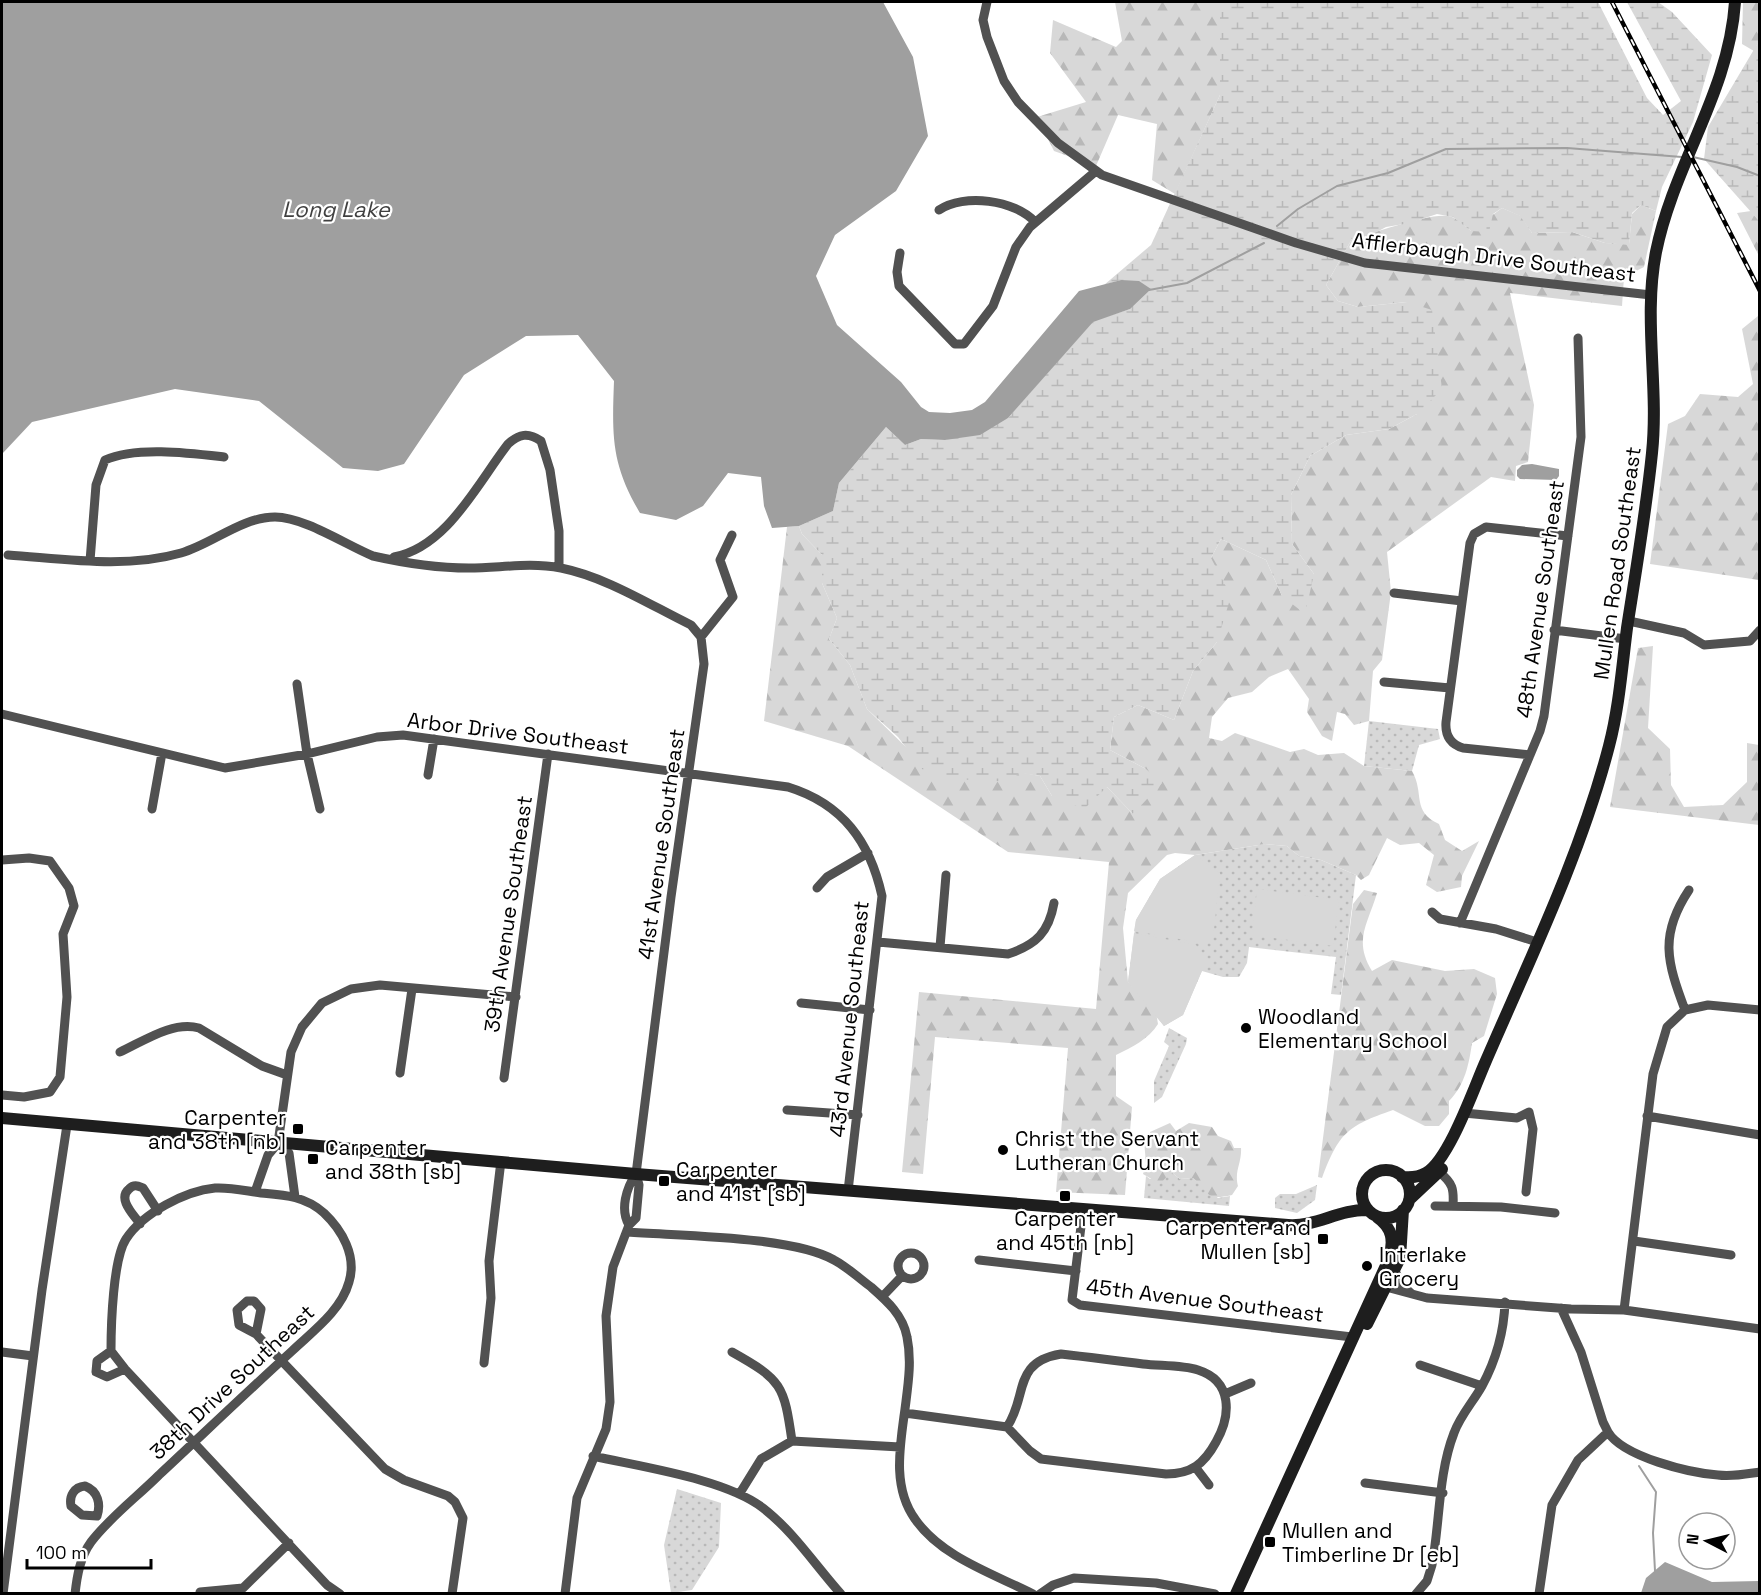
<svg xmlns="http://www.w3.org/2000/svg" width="1761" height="1595" font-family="'Space Grotesk',sans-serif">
<defs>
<pattern id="grass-dots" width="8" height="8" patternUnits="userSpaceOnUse" patternTransform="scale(1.5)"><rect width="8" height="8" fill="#d8d8d8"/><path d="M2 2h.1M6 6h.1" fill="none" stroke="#b8b8b8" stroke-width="1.8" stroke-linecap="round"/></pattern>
<pattern id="forest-firs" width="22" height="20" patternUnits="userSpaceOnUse" patternTransform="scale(1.5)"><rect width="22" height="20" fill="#d8d8d8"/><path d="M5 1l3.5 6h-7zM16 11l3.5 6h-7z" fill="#b8b8b8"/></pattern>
<pattern id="wetland-marsh" width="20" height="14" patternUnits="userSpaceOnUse" patternTransform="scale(1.5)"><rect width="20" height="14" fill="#d8d8d8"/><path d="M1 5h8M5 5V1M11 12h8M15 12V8" fill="none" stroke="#b8b8b8"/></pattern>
</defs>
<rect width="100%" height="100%" fill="#fff"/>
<!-- grass -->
<path fill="url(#grass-dots)" d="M1369,721L1438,729L1440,739L1419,745L1412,771L1364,766Z
M1265,844L1287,846L1299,856L1321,860L1356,875L1341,995L1331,994L1336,957L1249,947L1247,963L1239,977H1223L1202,971L1183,1015L1164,1026L1128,982L1136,920L1160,879L1195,855Z
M1169,1028L1187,1038L1186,1044L1162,1097L1154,1103V1081L1169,1046L1164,1042Z
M1171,1172L1180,1179L1193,1178L1218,1198L1230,1196L1229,1206L1144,1198L1146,1176L1150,1179Z
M1317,1185L1315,1200L1297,1213L1275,1208V1198L1280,1194H1296Z
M677,1489L721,1503L719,1547L692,1590L671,1593L664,1545Z"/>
<!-- forest -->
<path fill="url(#forest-firs)" d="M1115,2H1220V95L1175,194L1152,180L1157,124L1118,115L1096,166L1054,151L1037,117L1086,102L1050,53L1053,20L1116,47L1122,41Z
M1743,2H1759V41L1754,51L1742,44Z
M1641,205L1656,211L1644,267L1624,277L1622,306L1510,293L1534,405L1528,462L1516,466L1515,481L1491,477L1387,552L1391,592L1382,660L1373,671L1369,721L1354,725L1345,714L1337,712L1332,741L1322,736L1307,712L1309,699L1288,669L1269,677L1252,692L1228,698L1212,717L1209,738L1222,741L1235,733L1290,752L1304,749L1318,755L1344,753L1364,766L1412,771C1425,794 1411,811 1439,824L1445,840L1462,851L1479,841L1462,876L1461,887L1437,892L1426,885L1434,855L1419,843L1400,845L1387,838L1369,875L1361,880L1356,875L1321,860L1299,856L1287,846L1265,844L1195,855L1175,853L1167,855L1128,893L1123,928L1128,982L1156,1012L1158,1024C1149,1039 1132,1047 1116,1055V1096L1132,1107L1125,1195L1056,1192L1068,1048L935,1037L923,1174L902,1172L919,992L1096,1009L1109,862L1008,852L848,746L764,721L787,527L799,526L802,534L822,555V583L837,618L829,639L850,665L867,709L910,751L1040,776L1052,796L1107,787L1133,814L1146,769L1110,750L1114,717L1138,705L1174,720L1193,671L1217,642L1211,558L1221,539L1266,560L1282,596L1314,574L1292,544L1291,495L1310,456L1346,435L1389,429L1417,414L1407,302L1358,307L1338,301L1326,285L1353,237C1376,234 1434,210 1452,217C1459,220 1465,226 1471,231L1502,208L1521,216L1532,233L1572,232L1605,243L1629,244L1632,214Z
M1751,211L1759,221V256L1737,213Z
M1758,316L1759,580L1650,564L1668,424L1685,416L1700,394L1738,397L1753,384L1742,329Z
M1653,646L1648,728L1670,749L1671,785L1684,807L1723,805L1747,782V743L1759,745V825L1610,807L1638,648Z
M1364,890L1377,893C1368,924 1353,940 1372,971L1392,960L1445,971L1474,969L1495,978L1497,994L1484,1036L1472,1043C1469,1064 1465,1085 1449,1101V1114L1439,1126H1425L1393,1110C1347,1126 1339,1133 1322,1178L1318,1177L1353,904Z
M1170,1123L1176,1131L1189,1123L1212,1127L1218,1136L1231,1141L1234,1148H1241C1242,1163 1234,1171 1238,1186L1232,1195C1204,1201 1211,1193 1193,1178L1180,1179L1171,1172L1160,1184L1143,1174L1146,1164L1144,1140L1152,1138L1150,1132Z"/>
<!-- wetland -->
<path fill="url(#wetland-marsh)" d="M1220,2H1598L1647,98L1663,115L1681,101L1627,2H1658L1672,12L1712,55L1693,122L1662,187L1656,211L1641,205L1632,213L1629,245L1605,243L1572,232L1532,233L1520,216L1502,208L1493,214L1489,232L1471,231L1453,217L1437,214L1410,223L1386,227L1373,234L1353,237L1326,285L1338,301L1358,307L1407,302L1432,310L1442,389L1417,414L1389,429L1346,435L1310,456L1291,495L1292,544L1314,574L1305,614L1282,596L1266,560L1221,539L1211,558L1231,596L1217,642L1193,671L1174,720L1138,705L1114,717L1110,750L1146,769L1162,783L1133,814L1107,787L1084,809L1052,796L1040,776L1020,773L1009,781H983L947,778L922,769L898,737L867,709L850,665L829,639L837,618L822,583V555L802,534L799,526L833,511L839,483L886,427L905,445L921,439L945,440L1008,418L1093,321L1130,309L1121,280L1104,285L1151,245L1220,95Z
M1759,41L1760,221H1759L1704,159L1708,127Z"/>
<!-- garden -->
<path fill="#d8d8d8" d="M1195,855L1220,873L1213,939L1207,944L1134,931L1136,920L1160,879Z
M1257,889L1339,900L1333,946L1252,935Z
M1134,933L1196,945L1207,959L1183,1015L1164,1026L1128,982Z"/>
<!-- water -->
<path fill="#9f9f9f" d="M2,2H883L913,57L928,136L896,191L835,235L816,276L837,325L901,382L921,407L929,412L950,413L972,410L985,402L1079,291L1121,280L1139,281L1151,289L1130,309L1093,322L1008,418L980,435L945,440L921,439L905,445L886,427L839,483L833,511L799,526L772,528L764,506L761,477L728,473L703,506L676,520L640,513C611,464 612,436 614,381L578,335L526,336L464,375L404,464L378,471L343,468L259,401L175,389L32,422L2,454Z
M1532,464L1559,469V476L1556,480L1520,479L1517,476V470L1522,465Z
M1665,1562L1712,1582L1759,1581V1593H1641L1646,1578Z"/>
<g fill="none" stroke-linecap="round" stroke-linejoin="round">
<!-- stream -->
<path stroke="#9f9f9f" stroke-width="2" d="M1693,157L1737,167L1760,176
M1277,226L1298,209L1337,186L1388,173L1446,149L1567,148L1682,157
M1149,290L1187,283L1264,243
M1639,1466L1656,1492L1653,1533L1655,1571"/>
<!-- street -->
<path stroke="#515151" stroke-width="9" d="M987,2L983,20L987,37L1004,81L1018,102L1058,143L1102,175L1296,243L1365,263L1651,295
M939,210C964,193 1015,200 1035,222
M900,253L897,272L899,286L955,344H964L993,306L1016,247L1030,227L1096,171
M8,555C65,559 125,569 181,553C212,544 242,517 275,517C304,517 346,545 373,556C404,563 436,568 469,568C500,568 529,562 561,568C606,577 650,605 691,625L701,637
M394,557C447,547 477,484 508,444C519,434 528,432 541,441L550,470L559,531V567
M90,561L96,485L105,460C136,446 190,453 224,457
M1394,593L1462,601
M1629,621L1684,633L1704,645L1750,641L1760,630
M1554,630L1626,639
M1384,682L1450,688
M297,684L307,754L320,809
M2,714L225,768L307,754L377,737L403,735L788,787C843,804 870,842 882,896L848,1191
M1530,755L1463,748C1450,744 1445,735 1446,722L1470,543L1474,534L1486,527L1568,536
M428,775L434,739
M152,809L162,753
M2,860L29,858L50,861L69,888L74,906L63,934L67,997L60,1077L50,1092L24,1097L2,1095
M817,888L827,877L868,853
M1432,912L1440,919L1496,929L1537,942
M1460,923L1540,731L1544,716L1581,437L1578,338
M878,942L1008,954C1036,945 1049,932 1054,903
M940,947L946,875
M801,1003L870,1010
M1685,1010L1708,1005L1760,1010
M120,1052C144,1041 172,1021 199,1028L262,1066L287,1075
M400,1073L412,989
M504,1078L548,754
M787,1110L858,1115
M1464,1113L1517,1118L1529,1112L1533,1129L1526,1192
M1647,1116L1760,1135
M278,1143L289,1153L295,1197
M1439,1172C1453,1183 1454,1189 1453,1206
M255,1192L268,1155L278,1143L291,1052L302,1027L322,1003L351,989L380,985L516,997
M1435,1206L1501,1207L1555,1213
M1083,1210L1072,1300L1080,1305L1352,1337
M140,1224C134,1215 117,1199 129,1189C134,1184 138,1186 143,1188L158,1211
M629,1225C620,1210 626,1188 636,1174
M628,1232C680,1236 792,1236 834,1260C847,1267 859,1278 871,1287C887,1301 903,1315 907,1337C912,1361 908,1385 905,1409C900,1446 892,1487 915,1519C941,1557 994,1574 1033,1594
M1634,1241L1731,1255
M898 1266a13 13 0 1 1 26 0a13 13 0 1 1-26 0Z
M979,1260L1076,1271
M1395,1271L1402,1285L1412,1294
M1385,1282L1386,1287L1427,1298L1571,1309L1624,1310L1760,1329
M882,1297L902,1276
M1624,1310L1653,1074L1667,1027L1685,1010C1667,962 1659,935 1689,890
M256,1334L261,1309L254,1301H247L237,1310L239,1325L256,1334L385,1469L404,1480L448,1496L455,1502L463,1518L452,1594
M111,1351L97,1361L96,1372L107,1377L125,1369
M2,1352L33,1356
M732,1352C782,1380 784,1385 792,1441
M484,1363L491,1298L489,1261L501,1161
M1420,1365L1482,1386
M1225,1394L1251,1383
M905,1413L1007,1427L1030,1451L1041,1459L1166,1474C1191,1474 1204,1464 1216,1442C1231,1416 1233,1381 1198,1370C1182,1365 1160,1366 1143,1364C1116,1361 1089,1357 1061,1354C1012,1362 1028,1396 1007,1427
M1608,1432C1623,1457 1690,1473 1718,1475C1732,1477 1746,1474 1760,1472
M593,1456C641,1467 726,1479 763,1508C794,1532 815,1565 841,1594
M1196,1468L1209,1485
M1365,1483L1443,1493
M85,1486C98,1491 101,1504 97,1516L82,1515L71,1506C69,1496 74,1487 85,1486Z
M740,1493L761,1459L792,1441L900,1447
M200,1592L243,1588L289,1543
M3,1594L42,1290L67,1125
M75,1594C77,1576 80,1557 91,1542C110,1517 137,1497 159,1475C203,1434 247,1392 292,1351C313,1331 341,1311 349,1282C357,1256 342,1230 324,1213C305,1196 284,1195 261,1193C246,1191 230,1187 215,1188C185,1191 143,1213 126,1239C113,1259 111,1325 111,1351L125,1369L327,1585L340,1594
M565,1594L577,1498L606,1429L610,1402L606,1316L613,1267L629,1225L636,1218L639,1185L636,1174L671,897L704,664L701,637L733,597L720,560L732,535
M1040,1594L1053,1585L1074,1578L1156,1583L1215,1594
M1416,1594L1427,1581L1432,1565C1440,1523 1438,1474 1454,1433C1460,1416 1473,1402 1482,1386C1496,1360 1504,1332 1505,1302
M1539,1594L1552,1505L1578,1460L1608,1432L1603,1422L1581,1352L1561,1308"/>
<!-- secondary -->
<path stroke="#1e1e1e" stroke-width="12" d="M2,1118L636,1174L1288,1225C1316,1227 1339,1209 1368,1210
M1362 1194a24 24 0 1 1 48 0a24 24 0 1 1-48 0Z
M1402,1177C1411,1178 1419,1177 1426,1173C1449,1160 1474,1088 1485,1063C1529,961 1581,854 1609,746C1619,708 1622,667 1627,628C1636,570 1646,512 1652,453C1659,386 1643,319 1656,252C1674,163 1729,93 1735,2
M1409,1200L1442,1169
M1367,1324L1400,1258L1403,1210
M1236,1594L1389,1259C1394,1241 1393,1228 1377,1217"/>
<!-- rail casing -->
<g stroke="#000" stroke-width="4.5">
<path id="rail" d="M1612,2L1760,291"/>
</g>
<!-- rail -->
<use href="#rail" stroke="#fff" stroke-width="2" stroke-dasharray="7" stroke-linecap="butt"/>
</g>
<!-- markers -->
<g fill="#000" stroke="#fff" stroke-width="2">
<circle cx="1246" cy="1028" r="6"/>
<rect x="292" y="1123" width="12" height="12" rx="3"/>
<circle cx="1003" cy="1150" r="6"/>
<rect x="307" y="1153" width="12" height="12" rx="3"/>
<rect x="658" y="1175" width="12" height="12" rx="3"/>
<rect x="1059" y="1190" width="12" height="12" rx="3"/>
<rect x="1317" y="1233" width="12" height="12" rx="3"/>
<circle cx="1367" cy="1266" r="6"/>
<rect x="1264" y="1536" width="12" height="12" rx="3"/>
</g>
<g text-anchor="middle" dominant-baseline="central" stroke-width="4.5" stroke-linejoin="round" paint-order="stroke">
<!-- street labels -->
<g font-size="21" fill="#000" stroke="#fff">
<text transform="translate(1494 257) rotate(7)">Afflerbaugh Drive Southeast</text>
<text transform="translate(1617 563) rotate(-82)">Mullen Road Southeast</text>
<text transform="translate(1540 599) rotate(-82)">48th Avenue Southeast</text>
<text transform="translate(518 733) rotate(7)">Arbor Drive Southeast</text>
<text transform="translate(661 844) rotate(-82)">41st Avenue Southeast</text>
<text transform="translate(508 914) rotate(-82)">39th Avenue Southeast</text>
<text transform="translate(849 1019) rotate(-84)">43rd Avenue Southeast</text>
<text transform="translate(1205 1300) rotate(7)">45th Avenue Southeast</text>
<text transform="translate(232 1382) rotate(-43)">38th Drive Southeast</text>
</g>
<!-- poi labels -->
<g font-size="21" fill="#000" stroke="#fff" text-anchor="start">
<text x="1258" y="1016">Woodland<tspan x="1258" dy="24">Elementary School</tspan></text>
<text x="286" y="1117" text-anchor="end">Carpenter<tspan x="286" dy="24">and 38th [nb]</tspan></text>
<text x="1015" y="1138">Christ the Servant<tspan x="1015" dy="24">Lutheran Church</tspan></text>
<text x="325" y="1147">Carpenter<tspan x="325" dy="24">and 38th [sb]</tspan></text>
<text x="676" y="1169">Carpenter<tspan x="676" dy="24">and 41st [sb]</tspan></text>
<text x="1065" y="1218" text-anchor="middle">Carpenter<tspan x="1065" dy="24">and 45th [nb]</tspan></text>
<text x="1311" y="1227" text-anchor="end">Carpenter and<tspan x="1311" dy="24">Mullen [sb]</tspan></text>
<text x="1379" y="1254">Interlake<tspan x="1379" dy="24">Grocery</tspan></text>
<text x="1282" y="1530">Mullen and<tspan x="1282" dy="24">Timberline Dr [eb]</tspan></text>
</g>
<!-- water labels -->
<g font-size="22" font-style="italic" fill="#404040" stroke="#fff">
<text x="336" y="209">Long Lake</text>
</g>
</g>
<!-- border -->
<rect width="1761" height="1595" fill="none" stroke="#000000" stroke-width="6"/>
<!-- north arrow -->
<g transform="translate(1707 1541) rotate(277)"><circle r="28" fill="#ffffff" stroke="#999999" stroke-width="1.5"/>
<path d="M0-4.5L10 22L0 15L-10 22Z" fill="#000000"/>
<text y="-9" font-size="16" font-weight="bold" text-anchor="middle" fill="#000000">N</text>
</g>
<!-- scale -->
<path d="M27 1559v9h124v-9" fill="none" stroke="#000000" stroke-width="3"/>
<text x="36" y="1559" font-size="18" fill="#000000" stroke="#ffffff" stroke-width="4.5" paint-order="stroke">100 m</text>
</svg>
